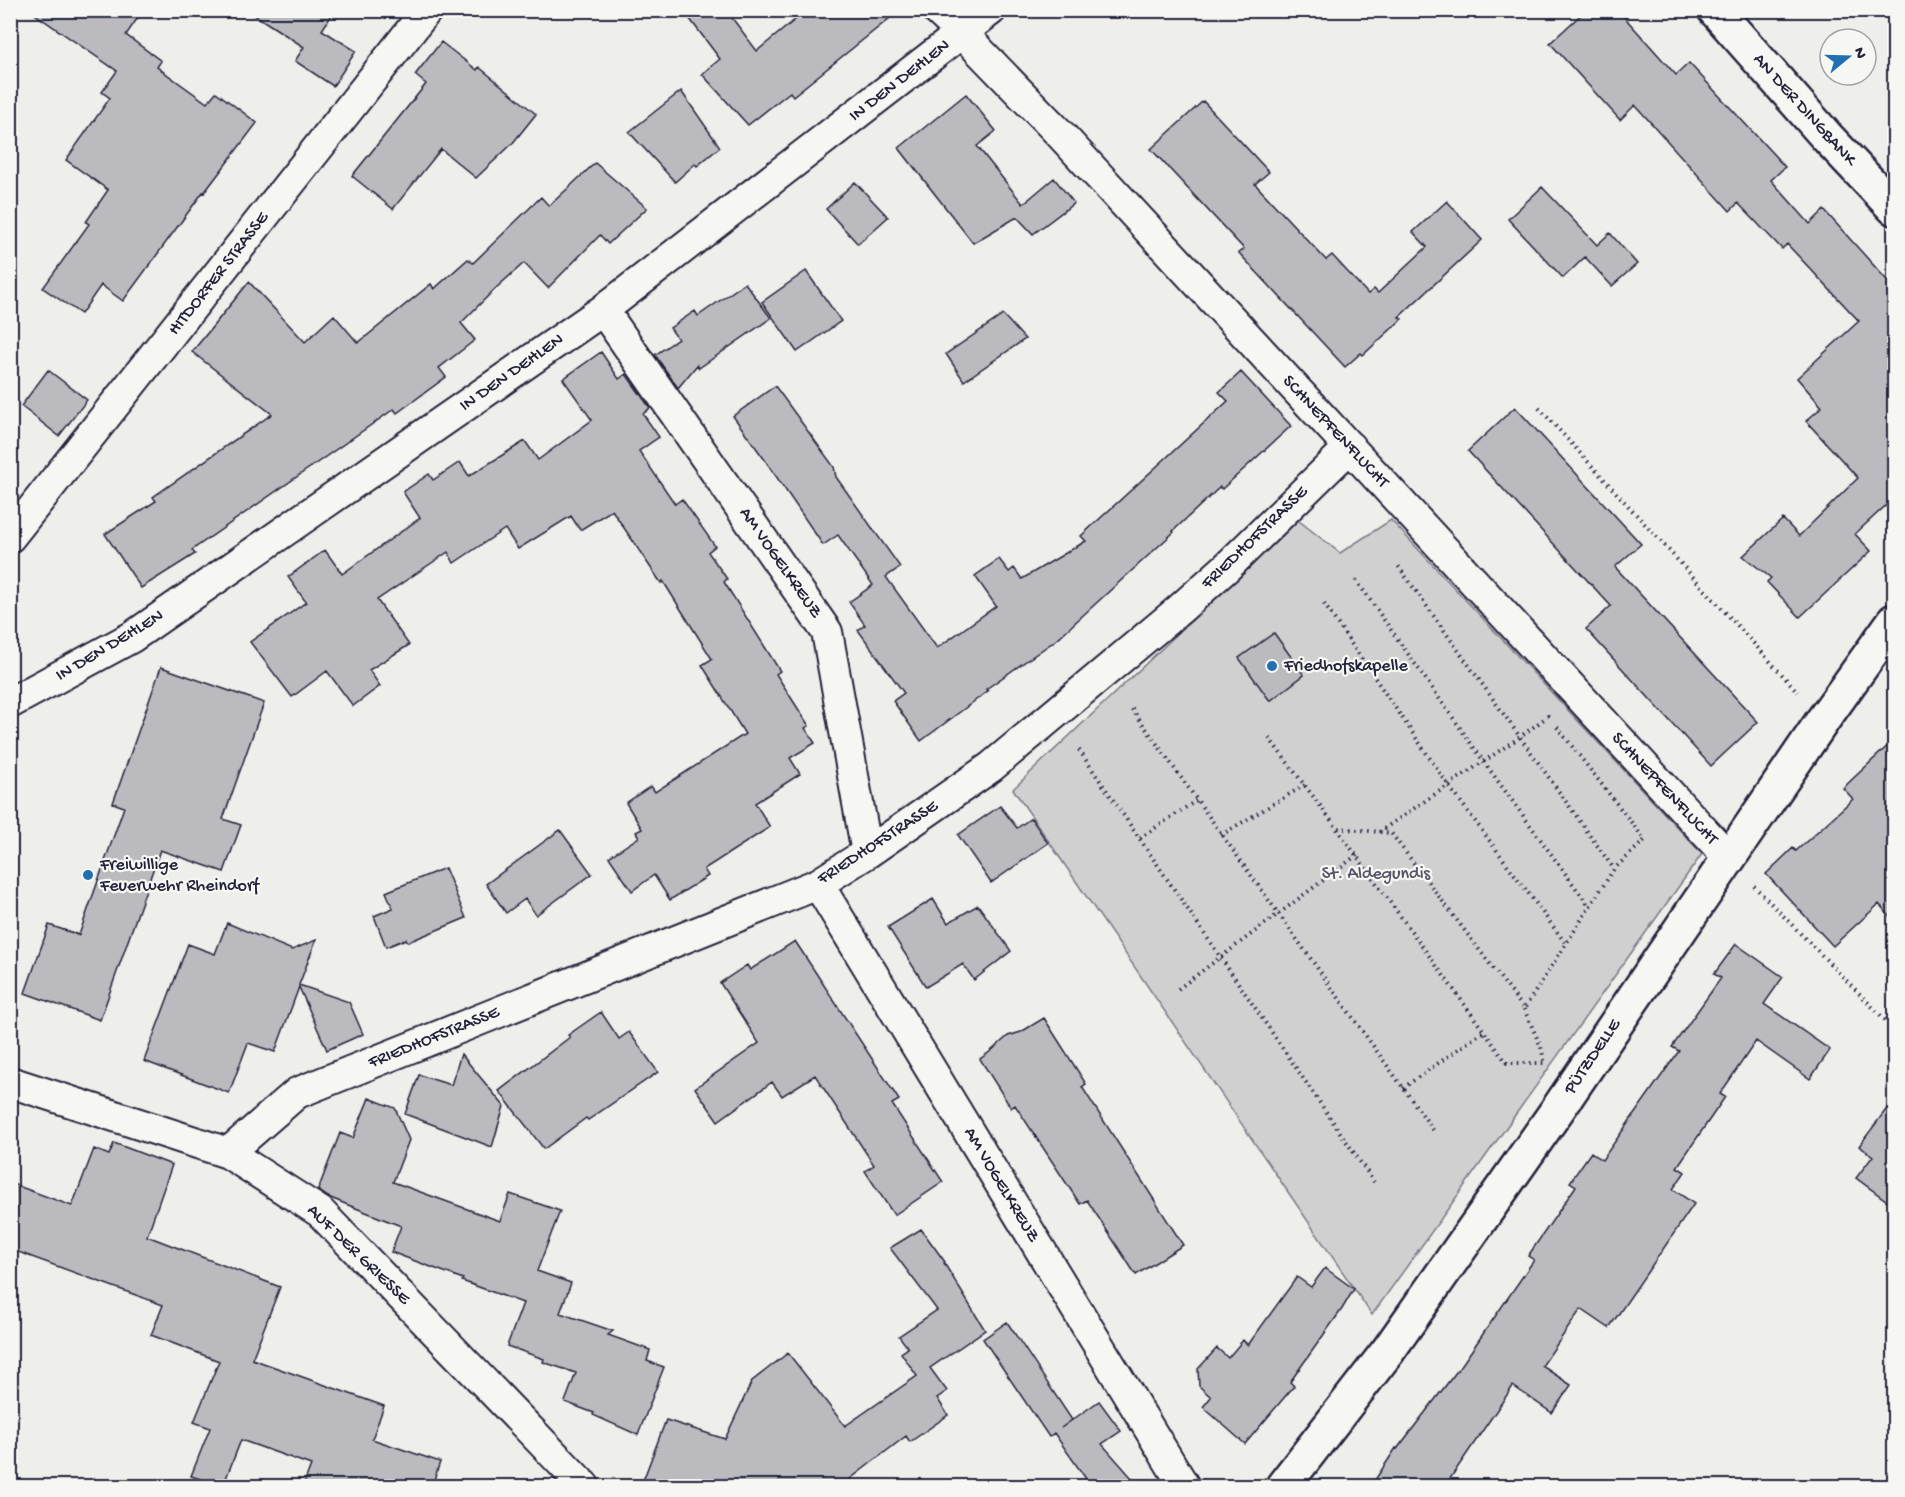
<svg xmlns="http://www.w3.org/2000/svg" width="1905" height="1497" font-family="'Gochi Hand',sans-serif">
<rect width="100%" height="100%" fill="#eeeeeb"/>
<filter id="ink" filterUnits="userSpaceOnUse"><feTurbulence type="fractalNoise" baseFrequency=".0167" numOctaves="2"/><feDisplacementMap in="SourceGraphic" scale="12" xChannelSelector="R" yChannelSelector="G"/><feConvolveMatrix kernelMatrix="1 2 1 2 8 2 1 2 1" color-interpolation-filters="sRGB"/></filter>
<g filter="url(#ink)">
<!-- green -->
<path fill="#d0d0d1" stroke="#797986" stroke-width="1.5" d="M1298,520L1340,553L1391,520L1702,854L1372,1315L1013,789Z"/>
<!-- building -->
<path fill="#bbbbbf" stroke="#22223b" stroke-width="1.5" d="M29,10H143L126,35L161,61L157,67L207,103L216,92L257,123L204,193L203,192L123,301L101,285L81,314L43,288L89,224L86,222L108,190L66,160L110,98L102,92L117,71Z
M247,10H335L322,30L356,51L333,86L295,61L304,47Z
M683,10H726L757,51L807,10H900L793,96L790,92L748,125L702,74L720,59Z
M1586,10H1618L1676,75L1689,63L1785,167L1771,180L1810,224L1824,210L1894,288V498L1855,534L1871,551L1800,617L1767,582L1771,578L1743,556L1783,519L1799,536L1858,478L1806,421L1822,407L1797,378L1859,321L1787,244L1782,249L1738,203L1730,211L1635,105L1620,120L1550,43Z
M441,42L477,70L479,67L536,114L512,144L476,178L441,149L393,209L352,176L426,84L415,75Z
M681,91L720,147L697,166L695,164L675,182L629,132Z
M966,94L996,131L977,146L1023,204L1054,178L1074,203L1033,234L1017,217L973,243L899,148Z
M1203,101L1269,172L1255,184L1326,260L1332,255L1368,294L1374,289L1378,293L1427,247L1413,232L1447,201L1482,240L1399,317L1402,319L1363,355L1361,353L1345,367L1239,253L1244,249L1151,149Z
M595,163L647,208L608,244L600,235L548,288L524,263L496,288L461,323L475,340L439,368L446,377L397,413L394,409L192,550L195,554L141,588L105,534L156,501L153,497L272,414L192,352L249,282L305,342L334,315L358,343L431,284L434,289L468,259L473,263L541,197L549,206Z
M855,182L888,217L858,244L826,209Z
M1542,187L1597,245L1610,233L1637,264L1612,286L1585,257L1563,278L1508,219Z
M806,271L841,321L797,352L762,302Z
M745,283L771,318L699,368L697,365L678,388L655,355L678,339L670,328L695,311L698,316Z
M1003,315L1025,339L964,381L946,354Z
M601,352L619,379L626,374L650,408L643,414L659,437L639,451L675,504L682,499L715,546L708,552L727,579L724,582L780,671L776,674L809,726L805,728L815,743L790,758L800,774L755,803L770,827L704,869L708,876L670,900L654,875L632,891L609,857L639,837L636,832L642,829L626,803L651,786L655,792L745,734L702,665L712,659L663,581L661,583L612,510L580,530L571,516L518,549L505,529L454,563L448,552L377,600L409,645L369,670L380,686L353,706L327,671L292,697L250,642L306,602L288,577L325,550L342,574L420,518L403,492L429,474L433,480L460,462L469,476L525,441L538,460L592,420L563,379Z
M48,370L87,400L59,436L21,406Z
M1241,372L1291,426L1222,489L1220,487L1173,531L1174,532L1056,640L986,689L988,691L921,741L893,701L904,693L858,630L865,625L849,602L873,585L838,535L823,545L765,460L733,416L775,386L834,467L836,477L900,567L886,577L937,648L996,606L975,576L999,559L1009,572L1014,568L1022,579L1086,541L1081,536L1228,401L1219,392Z
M1515,407L1641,544L1615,567L1758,722L1711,766L1586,629L1611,606L1468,451Z
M1274,633L1304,675L1270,701L1239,658Z
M161,667L264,703L223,819L241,825L224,872L160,850L100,1020L25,993L49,925L79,935L124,807L113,803Z
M1894,740V921L1879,904L1833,946L1766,874L1793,848L1796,851L1853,799L1843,788Z
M1000,806L1017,828L1031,818L1048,843L991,883L958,835Z
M560,830L592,874L536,915L525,899L506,913L486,884Z
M445,868L466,918L408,942L406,939L386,947L374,916L393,908L386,892Z
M933,899L948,923L978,905L1011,951L974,980L963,964L926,987L888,927Z
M227,923L292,950L316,940L299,985L349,1002L363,1034L327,1050L299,987L275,1052L248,1043L229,1093L144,1061L188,944L215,954Z
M795,941L899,1100L892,1104L943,1182L894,1215L865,1171L874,1165L815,1075L782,1096L772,1082L718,1121L695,1088L759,1043L720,983L747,965L750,970Z
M1736,944L1783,977L1764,1004L1830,1050L1810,1079L1756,1041L1720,1094L1725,1097L1677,1167L1685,1172L1673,1189L1694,1204L1609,1328L1581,1309L1542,1366L1571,1385L1552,1413L1513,1386L1445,1486H1371L1396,1448L1397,1449L1463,1363L1534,1260L1528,1256L1576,1186L1570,1182L1591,1152L1602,1160L1679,1051L1672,1047L1721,978L1714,974Z
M601,1012L619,1039L629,1032L658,1072L588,1120L586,1118L544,1149L499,1091L570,1037L568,1035Z
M1044,1018L1086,1084L1082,1087L1183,1245L1136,1275L1087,1200L1080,1204L1015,1105L1011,1108L980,1059L991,1051L1008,1036L1021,1032Z
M461,1054L504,1106L492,1147L405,1114L419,1075L451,1085Z
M369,1098L395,1108L409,1140L393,1182L500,1221L510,1194L560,1211L537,1271L571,1283L560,1313L613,1331L608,1335L650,1350L647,1361L664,1367L638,1435L593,1415L594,1413L565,1402L576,1373L543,1362L544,1359L507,1346L523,1303L462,1281L463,1279L391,1252L401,1226L328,1197L318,1190L340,1133L353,1138Z
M1894,1099V1206L1856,1178L1873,1156L1859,1146Z
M114,1143L172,1165L147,1236L280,1287L252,1359L384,1406L372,1439L440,1462L432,1486H303L311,1465L241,1440L223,1486L191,1476L210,1428L194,1422L219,1361L151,1335L163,1305L10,1249V1183L72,1206L94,1149L109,1155Z
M921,1229L945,1262L944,1263L985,1330L930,1368L947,1391L937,1398L948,1415L910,1442L906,1436L841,1486H641L666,1420L725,1439L752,1381L788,1353L845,1426L917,1376L901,1353L908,1348L899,1336L937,1310L890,1248Z
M1325,1268L1354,1289L1342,1309L1290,1382L1294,1386L1245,1444L1203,1407L1211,1397L1199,1386L1198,1369L1217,1348L1228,1358L1243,1340L1248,1345L1297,1277L1311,1287Z
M1007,1322L1072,1420L1061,1428L1099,1401L1121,1431L1102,1444L1139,1486H1091L1054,1433L1049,1437L983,1339Z"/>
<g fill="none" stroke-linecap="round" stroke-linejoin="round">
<!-- minor casing -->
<g stroke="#22223b" stroke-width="34">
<path id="minor" d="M937,10L962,33L1062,136L1728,857
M603,310L827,632L867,853
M10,537L427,10
M10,703L132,637L603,310L991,10
M818,884L1184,1486
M10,1082L228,1153L320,1212L584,1486
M228,1153L297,1093L818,884L867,853L991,767L1180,609L1227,567L1350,447"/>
</g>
<!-- tertiary casing -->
<g stroke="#22223b" stroke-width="38">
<path id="tertiary" d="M1715,10L1826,136L1894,208
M1283,1486L1388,1351L1558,1109L1823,720L1894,621"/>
</g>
<!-- path -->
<path stroke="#22223b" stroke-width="4" stroke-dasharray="1.5 4.5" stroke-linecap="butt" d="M1539,408L1798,692
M1356,580L1484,762L1589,906
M1324,604L1449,786L1566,944
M1132,709L1434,1131
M1557,727L1645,840L1614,869
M1269,738L1337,828L1391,833L1524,1009L1614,869L1396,563
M1079,750L1374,1182
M1337,829L1507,1063H1545
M1379,832L1520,737L1548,716L1551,719
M1221,835L1305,785
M1140,838L1197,800
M1754,886L1894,1029
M1178,989L1357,855
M1524,1009L1541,1047L1545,1064
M1403,1088L1484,1031"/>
<!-- minor -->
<use href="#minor" stroke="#f6f6f2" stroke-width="30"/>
<!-- tertiary -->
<use href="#tertiary" stroke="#f6f6f2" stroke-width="33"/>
</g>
</g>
<!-- markers -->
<g fill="#1f6fb2" stroke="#f6f6f2" stroke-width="2">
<circle cx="1272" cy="666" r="6"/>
<circle cx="88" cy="875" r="6"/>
</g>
<g text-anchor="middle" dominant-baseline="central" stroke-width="4.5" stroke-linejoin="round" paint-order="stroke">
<!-- street labels -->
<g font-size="18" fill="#22223b" stroke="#f6f6f2">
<text transform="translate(900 81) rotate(-38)">IN DEN DEHLEN</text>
<text transform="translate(1804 110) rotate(48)">AN DER DINGBANK</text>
<text transform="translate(219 274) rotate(-52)">HITDORFER STRASSE</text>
<text transform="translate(512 373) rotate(-35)">IN DEN DEHLEN</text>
<text transform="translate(1335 432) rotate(47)">SCHNEPFENFLUCHT</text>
<text transform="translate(1255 538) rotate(-44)">FRIEDHOFSTRASSE</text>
<text transform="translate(780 563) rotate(55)">AM VOGELKREUZ</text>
<text transform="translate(110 646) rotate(-31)">IN DEN DEHLEN</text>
<text transform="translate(1664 789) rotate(47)">SCHNEPFENFLUCHT</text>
<text transform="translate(878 843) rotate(-33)">FRIEDHOFSTRASSE</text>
<text transform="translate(434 1038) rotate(-22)">FRIEDHOFSTRASSE</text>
<text transform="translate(1593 1057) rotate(-56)">PÜTZDELLE</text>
<text transform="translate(1001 1185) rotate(59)">AM VOGELKREUZ</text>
<text transform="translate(358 1255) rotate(44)">AUF DER GRIESSE</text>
</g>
<!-- poi labels -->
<g font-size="18" fill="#22223b" stroke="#f6f6f2" text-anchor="start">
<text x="1284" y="666">Friedhofskapelle</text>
<text x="100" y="865">Freiwillige<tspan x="100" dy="21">Feuerwehr Rheindorf</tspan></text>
</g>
<!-- park labels -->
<g font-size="18" fill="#565668" stroke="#f6f6f2">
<text x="1376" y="874">St. Aldegundis</text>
</g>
</g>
<!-- margin -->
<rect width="1905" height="1497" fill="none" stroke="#f6f6f2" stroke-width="36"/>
<rect x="18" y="18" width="1869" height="1461" fill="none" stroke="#22223b" stroke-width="2" filter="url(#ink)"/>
<!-- north arrow -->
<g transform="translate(1848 57) rotate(71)"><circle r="28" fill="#f6f6f2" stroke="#a1a1a9" stroke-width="1.5"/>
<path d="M0-4.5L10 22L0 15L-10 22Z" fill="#1f6fb2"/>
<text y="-9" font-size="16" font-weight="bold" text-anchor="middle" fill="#22223b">N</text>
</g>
</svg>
